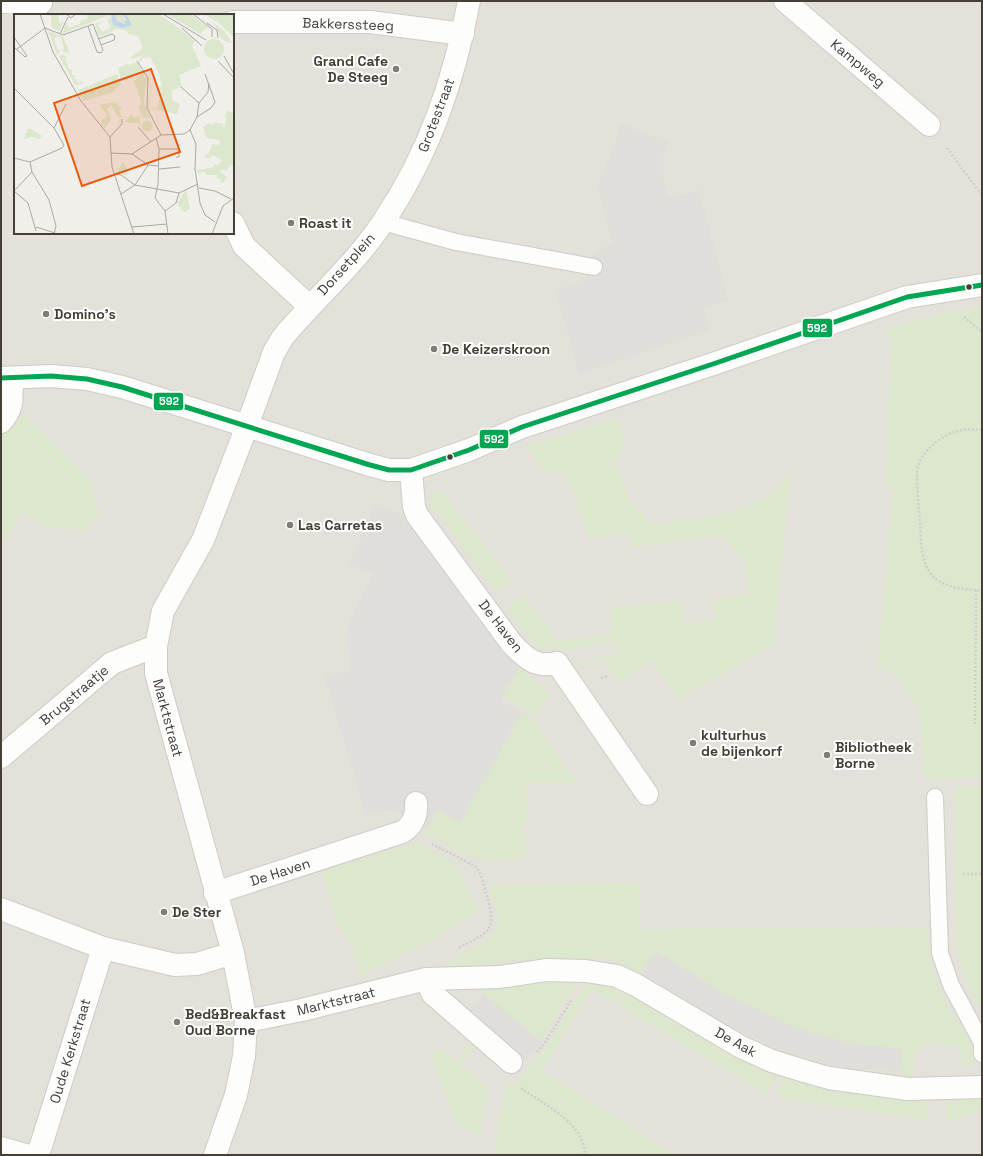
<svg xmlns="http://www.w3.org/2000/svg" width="983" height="1156" font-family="'Space Grotesk',sans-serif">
<rect width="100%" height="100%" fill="#f0efea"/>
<!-- residential -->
<path fill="#e3e1d9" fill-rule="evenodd" d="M1,1H982V1155H1ZM15,15H233V233H15Z"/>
<!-- green -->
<path fill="#dce7cd" d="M982,307V778L924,779L920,710L897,677L888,670L877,666L893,492L885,483L891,349L886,328L949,312Z
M25,415L93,482V497L99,513L85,532L61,525L49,529L23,511L4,541H1V437Z
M617,419L625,440L616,463L628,497L651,524L723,514L767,498L791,473L773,646L700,686L679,701L652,661L618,683L604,660L572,669L571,665L616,653L614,641L569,651L536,648L506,607L523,595L551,631L555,642L612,633L610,607L682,601L685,623L715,619L713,598L748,595L745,564L722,536L631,547L629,533L589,539L565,471L545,473L525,446Z
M440,489L512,580L496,592L438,513L430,508V493Z
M518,667H521L550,694L535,715L502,696Z
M522,713L533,719L577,783H526L527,820L524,821V835H527L526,859L482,861L474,859L424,834L438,810L460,822Z
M982,785V1010L966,982L958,955L956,933L955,786Z
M417,842L456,864L479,912L432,940L360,976L349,942L336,920L321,871Z
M639,882L640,929L926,927C931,956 933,978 947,1004C955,1020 969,1033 974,1050C975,1056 973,1062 969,1067L962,1065L959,1049L956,1046C951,1044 943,1045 937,1044C908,1043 920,1063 909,1078L901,1076L900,1072L902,1049L854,1044L803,1031L721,992L656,952L641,974L621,963L606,958L546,959L440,967L489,939C505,921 494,905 488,885Z
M578,981L541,1041L477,988Z
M587,981L606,982L623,990L615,1003L592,990L542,1071L675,1155H494L498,1148L494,1145L507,1082L512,1086L550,1041Z
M628,992L702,1038L777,1076L766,1094L619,1006Z
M472,1040L476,1045L460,1065L489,1088L480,1137L457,1124V1121H455L430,1053L440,1049L455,1060Z
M781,1077C829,1092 878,1096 928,1102V1120L778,1098Z
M982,1096V1112L947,1120L946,1101Z"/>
<!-- parking -->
<path fill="#dfdeda" d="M622,124L668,142L659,167L670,197L699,190L728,301L703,308L710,330L579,374L556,290L582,282L586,278V271L591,256L612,242L598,187Z
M374,505L398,513L428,547L495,641L520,667L500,700L522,713L460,823L438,810L427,828L391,809L366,816L325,677L350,670L348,625L372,574L349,563L366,529Z
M656,951L721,992L803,1031L854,1044L902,1049L900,1072L847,1068L819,1062L784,1051L730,1026L641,974Z
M484,994L541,1041L525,1061L468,1013Z"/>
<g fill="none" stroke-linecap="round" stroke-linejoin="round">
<!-- service casing -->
<g stroke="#ceccc8" stroke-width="18">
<path id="service" d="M383,222L456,242L594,267
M935,797L940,953L951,985L982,1043V1054"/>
</g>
<!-- pedestrian casing -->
<g stroke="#ceccc8" stroke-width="24">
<path id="pedestrian" d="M1,2L41,3
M233,22H370L463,34
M233,223L244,246L309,306
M247,426L274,352L283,337C315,299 356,263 383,222C429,154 454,81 469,1
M557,663L647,794"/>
</g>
<!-- minor casing -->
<g stroke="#ceccc8" stroke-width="24">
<path id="minor" d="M785,1L929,125
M1,378L51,376L87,379L122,387L247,426L203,540L163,611L156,646V673L233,953L246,1021L244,1056L236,1095L215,1155
M1,422C14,408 12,396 11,378
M411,470L414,507L417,515L512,644C526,658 535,668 557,663
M1,757L112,663L156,646
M215,893L402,832C413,826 417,815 416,803
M1,909L103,948L175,965L197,964L233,953
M426,979L433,994L511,1062
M246,1021L302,1010L426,979L500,977L546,970L586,971L617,976L636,985L741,1047L772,1061L804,1071L829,1078L908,1089L982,1087
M1,1148L26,1155
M38,1155L103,948"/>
</g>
<!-- tertiary casing -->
<g stroke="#ceccc8" stroke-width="24">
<path id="tertiary" d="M247,426L370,465L389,470H411L469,450L522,427L713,364L907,297L982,285"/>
</g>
<!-- path -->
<path stroke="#d0cfcb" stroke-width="2.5" stroke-dasharray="2 2" stroke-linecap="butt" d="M947,148L982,195
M964,317L982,332
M982,430C974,429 965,429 958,431C943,434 922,451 918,466C915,475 919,510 920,521C921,538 920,560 931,574C942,588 966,590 982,590
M601,678L608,676
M975,724L976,590
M432,844C439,848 472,864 476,867C481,873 484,886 486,893C498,932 490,931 457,949
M963,874H982
M537,1052L546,1041L572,999
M521,1088C544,1105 584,1122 585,1155"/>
<!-- service -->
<use href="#service" stroke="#fdfdfc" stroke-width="16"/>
<!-- pedestrian -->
<use href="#pedestrian" stroke="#fdfdfc" stroke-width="22"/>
<!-- minor -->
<use href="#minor" stroke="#fdfdfc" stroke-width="22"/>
<!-- tertiary -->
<use href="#tertiary" stroke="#fdfdfc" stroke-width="22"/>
<!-- bus-1 casing -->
<g stroke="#fff" stroke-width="8">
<path id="bus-1" d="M1,378L51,376L87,379L122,387L370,465L389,470H411L469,450L522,427L713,364L907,297L982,285"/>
</g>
<!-- bus-1 -->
<use href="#bus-1" stroke="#00a651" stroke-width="5"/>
</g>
<!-- markers -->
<g fill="#807d76" stroke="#fff" stroke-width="1.5">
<circle cx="396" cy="69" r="4"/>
<circle cx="291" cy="223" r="4"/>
<circle cx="46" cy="314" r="4"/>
<circle cx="434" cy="349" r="4"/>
<circle cx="290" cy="525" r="4"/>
<circle cx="693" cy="743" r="4"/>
<circle cx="827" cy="755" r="4"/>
<circle cx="164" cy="912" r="4"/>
<circle cx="177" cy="1022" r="4"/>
</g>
<g fill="#444038" stroke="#fff" stroke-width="1.5">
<circle cx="969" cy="287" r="3.5"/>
<circle cx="450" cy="457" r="3.5"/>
</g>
<g text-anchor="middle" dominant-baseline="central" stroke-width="4" stroke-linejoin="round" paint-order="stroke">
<!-- street labels -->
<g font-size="14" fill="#444038" stroke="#fff">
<text transform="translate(348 24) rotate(2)">Bakkerssteeg</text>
<text transform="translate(858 63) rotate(40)">Kampweg</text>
<text transform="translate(436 115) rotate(-69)">Grotestraat</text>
<text transform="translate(346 264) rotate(-48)">Dorsetplein</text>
<text transform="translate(501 626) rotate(52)">De Haven</text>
<text transform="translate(74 695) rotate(-40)">Brugstraatje</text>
<text transform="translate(168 718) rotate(75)">Marktstraat</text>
<text transform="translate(280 872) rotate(-18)">De Haven</text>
<text transform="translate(336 1001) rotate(-14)">Marktstraat</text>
<text transform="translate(736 1042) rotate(29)">De Aak</text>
<text transform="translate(70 1051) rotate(-73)">Oude Kerkstraat</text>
</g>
<!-- poi labels -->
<g font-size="14" font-weight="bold" fill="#444038" stroke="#fff" text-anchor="start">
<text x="388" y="61" text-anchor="end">Grand Cafe<tspan x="388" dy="16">De Steeg</tspan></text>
<text x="299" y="223">Roast it</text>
<text x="54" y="314">Domino's</text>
<text x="442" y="349">De Keizerskroon</text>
<text x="298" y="525">Las Carretas</text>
<text x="701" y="735">kulturhus<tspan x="701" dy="16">de bijenkorf</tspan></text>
<text x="835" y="747">Bibliotheek<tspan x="835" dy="16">Borne</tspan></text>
<text x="172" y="912">De Ster</text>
<text x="185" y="1014">Bed&amp;Breakfast<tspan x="185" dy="16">Oud Borne</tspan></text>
</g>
</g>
<!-- overview -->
<g transform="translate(14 14)">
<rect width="220" height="220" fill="#f0efea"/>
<path d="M37,0H44L45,9L50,8L45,17L38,14ZM72,0H97L99,11L110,14L118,11L112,0H145L181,26L178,32L187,52L165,61L168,73L158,76V86L166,90L163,100L134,94L137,75L134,61L138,74L135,93L143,95L147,77L144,73H148L145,59L136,43L129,44L126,49L124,47L130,41L118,45L117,43L129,34L124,22L115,20L112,16L101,15L96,19L85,22L81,10L89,7L84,11L88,18L97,14L93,6L96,4L95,1L48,20L53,8L54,14L66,10L67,6L74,5ZM101,0H109L113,10L103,7ZM153,0H176L194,13L186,20ZM190,0H220V23L205,9ZM200,9L210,17L218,29L212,28L206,23ZM34,17L49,23L56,40L48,37L50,34L47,24L43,22L40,26L44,36L47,37L43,40ZM190 35a10 10 0 1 1 20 0a10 10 0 1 1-20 0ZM49,41L53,43L51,45L53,50L55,49L54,51L55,56L58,55V61H61L60,64L64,68L69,67L68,70L61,71L45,42ZM123,48L128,58L107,68L104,54L114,50L117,52V50ZM129,59L130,63L133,64L130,89L137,106L133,103L129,105L124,92L128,90L120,67ZM103,60L107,71L102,74L99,78L70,87L64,76ZM100,88L108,94L105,97L108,104L105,102L107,108L103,110L106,106L97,91L93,95L97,106L91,114L86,107L94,102L85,91ZM214,96L220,100V153L216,151L212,157L208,155L206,158L213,163L209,169L206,168L207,165L202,164L204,161H192L191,158L184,159L183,156L200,153V150L204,151L208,146L198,141L196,145L190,143L195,139L198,130L205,131L206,126L193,124L189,113L195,109L199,111L200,108L209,110L210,116L212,104L210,103ZM118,100L119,104L126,102V112L124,109L110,108ZM127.5 112a5.5 5.5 0 1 1 11 0a5.5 5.5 0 1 1-11 0ZM14,115H17L28,122L25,125L18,123L10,125ZM109,148L114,156L113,161L103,158ZM172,176L176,195L170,198L163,189Z" fill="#dce7cd"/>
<path d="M97,0H101L103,7L111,10L112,5L108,0H112L118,11L109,14L99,11Z" fill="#c0d6e8"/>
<path fill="none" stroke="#aba9a3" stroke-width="1" d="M26,0L39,38L67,87L96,123L98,153L120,220M52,0L57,4L62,0M149,0L192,26M179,0L198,15V23M193,9L203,16L204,24M79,10L89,36L87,39L83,38L74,12ZM168,14L188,32M46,20L54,3M0,23L13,42L11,43L0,33M84,25L98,20L101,22L100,26L87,31M3,35L31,14L49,21L74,12M210,42L220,60M123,47L134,64L133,94L147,121M204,47L220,64M167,73L185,89M0,74L40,114L50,131L48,134L16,148M183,103L197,94L201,88L191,60M124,113L137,128M40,114L52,90M176,116L182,130L181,155L186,189L191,201L201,208M96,123L108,110V105M142,124L145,135L144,170L141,184L151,197M145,135H165V143H162M97,139L118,140L147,121L170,120L176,116L183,103L185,89L194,78L195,69M118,140L134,151L145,152M0,144L16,148M16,148L18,158L35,186L42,212L40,220M145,155L166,153M18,158L0,177L14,189L22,217M100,160L107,161L121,171L165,179M185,174L201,177L217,185M165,179L184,170M107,180L121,171L134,151M151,197L162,189L165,179M151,197L154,220M22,213L41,219M118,213L153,210M198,220L209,192L220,184"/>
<path fill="#e8590c" fill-opacity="0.15" stroke="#e8590c" stroke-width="2" d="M137,55L166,138L68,172L40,89Z"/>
<rect width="220" height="220" fill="none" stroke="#444038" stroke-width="2"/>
</g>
<g stroke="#fff" stroke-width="1.5">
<rect x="802" y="318" width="31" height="20" rx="4" fill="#00a651"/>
<rect x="153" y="392" width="31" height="19" rx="4" fill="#00a651"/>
<rect x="479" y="429" width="30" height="20" rx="4" fill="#00a651"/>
</g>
<g font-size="11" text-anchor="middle" font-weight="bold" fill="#fff">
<text x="817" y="332">592</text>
<text x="169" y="405">592</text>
<text x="494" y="443">592</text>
</g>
<!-- border -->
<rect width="983" height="1156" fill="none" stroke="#444038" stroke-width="4"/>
</svg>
